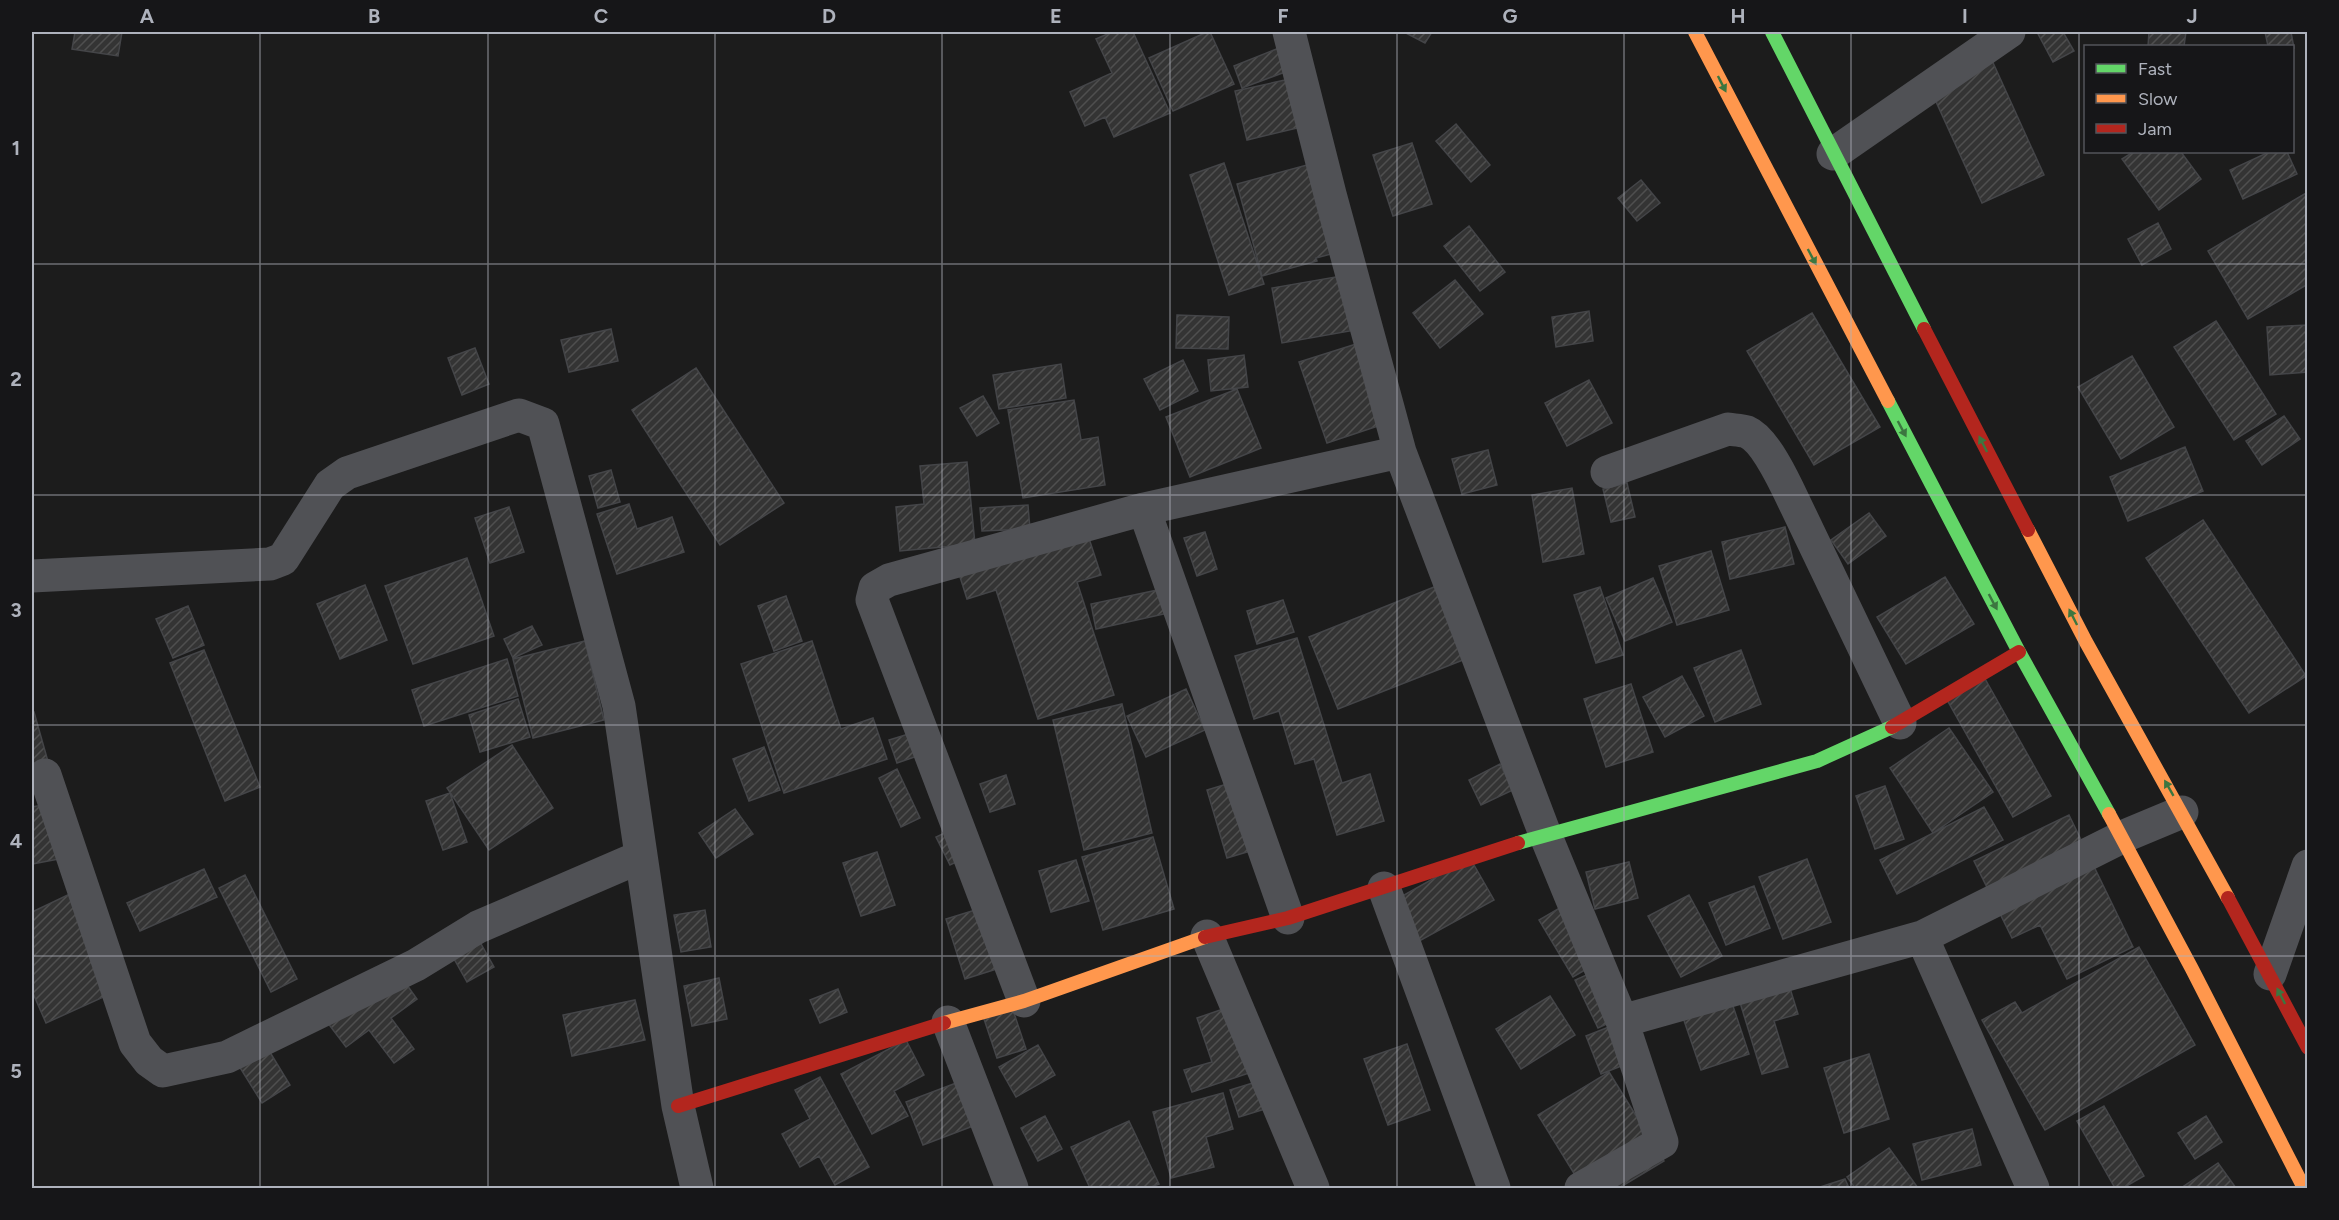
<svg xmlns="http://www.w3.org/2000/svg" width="2339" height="1220" font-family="Figtree,sans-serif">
<defs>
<pattern id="building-hatch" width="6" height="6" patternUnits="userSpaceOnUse" patternTransform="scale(1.5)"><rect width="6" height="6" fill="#343434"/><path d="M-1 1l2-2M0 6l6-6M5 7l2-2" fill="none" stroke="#4f4f4f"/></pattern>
</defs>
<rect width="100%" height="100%" fill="#1c1c1c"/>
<!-- building -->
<path fill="url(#building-hatch)" stroke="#444548" stroke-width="1.5" d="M75,32H122L118,56L72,49Z
M1112,32H1133L1170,113L1114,137L1105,117L1085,126L1070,92L1112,73L1096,39Z
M1207,32H1210L1234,84L1173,111L1149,58Z
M1404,32H1432L1425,43Z
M2037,32H2063L2074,51L2053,62Z
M2149,32H2186L2184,46H2148Z
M2265,32H2291L2294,48L2268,46Z
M1279,48L1288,71L1242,88L1234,66Z
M1990,56L2044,175L1982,203L1928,84Z
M1299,77L1310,125L1247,140L1235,91Z
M1456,124L1490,165L1471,182L1436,141Z
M1412,143L1432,204L1393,216L1373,155Z
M2133,152H2181L2201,179L2159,210L2122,159Z
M2269,152H2287L2297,174L2243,199L2230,170Z
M1322,161L1346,250L1316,258L1317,261L1262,276L1237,184Z
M1224,163L1264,284L1229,295L1190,175Z
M1641,180L1660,203L1637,221L1618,198Z
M2306,193L2308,284L2248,319L2208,251Z
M2158,223L2171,249L2142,265L2128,239Z
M1469,226L1505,272L1480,291L1444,246Z
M1341,276L1350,331L1282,343L1272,288Z
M1455,280L1483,314L1440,348L1413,313Z
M1589,311L1593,341L1556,347L1552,317Z
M1812,313L1880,427L1814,465L1747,351Z
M1177,315L1229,317L1228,349L1176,348Z
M2216,321L2276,414L2234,440L2174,347Z
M2308,325V372L2270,375L2267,327Z
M611,329L618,361L569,372L561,340Z
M1372,339L1399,419L1327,443L1299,362Z
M475,348L489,384L462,395L448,358Z
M1244,355L1248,387L1211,391L1208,360Z
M2132,356L2174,427L2121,459L2078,387Z
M1183,360L1198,391L1160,410L1144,379Z
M1061,364L1066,398L999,409L993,375Z
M696,368L784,503L720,545L632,410Z
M1589,380L1612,423L1567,446L1545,403Z
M1237,389L1261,448L1190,477L1166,417Z
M983,396L999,423L977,436L960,408Z
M1074,400L1081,440L1098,437L1105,485L1023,498L1008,410Z
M2284,416L2300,439L2262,465L2246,441Z
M2185,447L2203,491L2128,521L2110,477Z
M1488,450L1497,485L1462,494L1452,459Z
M967,462L975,544L900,551L896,507L924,504L920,466Z
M611,470L620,502L598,508L589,476Z
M1627,483L1635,517L1611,522L1603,489Z
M1572,488L1584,554L1543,562L1532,495Z
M629,504L637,529L672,517L684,552L617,574L597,514Z
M1028,505L1030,529L982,531L980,508Z
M509,507L524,552L490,563L475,518Z
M1869,513L1886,536L1848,564L1831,540Z
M1082,517L1101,575L1077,582L1114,695L1038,719L996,590L967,599L954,558Z
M2203,520L2306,676L2249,713L2146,558Z
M1785,527L1794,564L1730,579L1722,542Z
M1205,532L1217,569L1197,576L1184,538Z
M1711,551L1729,610L1677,625L1659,566Z
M467,558L494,636L413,664L385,586Z
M1945,577L1974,624L1906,664L1877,617Z
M1653,578L1672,622L1625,641L1606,598Z
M365,585L387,640L340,659L317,604Z
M1439,585L1468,658L1338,709L1309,637Z
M1600,587L1623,655L1596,663L1574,595Z
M1167,588L1173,612L1096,629L1091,604Z
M786,596L802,641L774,651L758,606Z
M1283,600L1294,632L1257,644L1247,611Z
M188,606L204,645L173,658L156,619Z
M532,626L542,645L513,658L504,639Z
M1297,638L1342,783L1370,774L1384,821L1337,835L1314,759L1295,764L1279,711L1254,719L1235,656Z
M585,641L604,720L533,738L513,659Z
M812,641L841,729L873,718L887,759L784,793L741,664Z
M204,650L260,787L225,801L170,663Z
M1741,650L1761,704L1715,722L1694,668Z
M507,659L518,696L424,726L412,690Z
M1682,676L1704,716L1665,737L1643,697Z
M1984,677L2051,796L2013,817L1946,698Z
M1631,684L1653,752L1606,767L1584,699Z
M1186,689L1205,730L1146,757L1127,716Z
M518,699L530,737L480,752L469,715Z
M1122,704L1152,833L1084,850L1053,720Z
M34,712L49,765L32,770V713Z
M1949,728L1993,792L1933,833L1890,768Z
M925,729L932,751L897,763L889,740Z
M512,745L553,808L489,850L447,788Z
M764,747L780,790L749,801L733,759Z
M1500,764L1513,790L1481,805L1469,780Z
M897,769L920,818L901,827L879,778Z
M1006,775L1015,804L990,812L980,784Z
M1237,781L1257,849L1227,858L1207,790Z
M1885,786L1904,839L1875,849L1856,796Z
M450,793L467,842L443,850L426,801Z
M60,802L70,857L32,864V807Z
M1984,807L2003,840L1897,894L1880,860Z
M735,809L753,834L716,858L699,833Z
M2069,815L2133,947L2067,979L2040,925L2012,938L1974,861Z
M957,827L971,855L950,865L936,837Z
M1153,837L1174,909L1103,930L1082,857Z
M877,852L895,905L861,916L843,863Z
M1470,858L1494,900L1412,945L1388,904Z
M1807,859L1831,922L1783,939L1759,877Z
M1076,860L1089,901L1051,912L1039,871Z
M1629,862L1638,898L1595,909L1586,872Z
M204,869L217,897L140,931L127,903Z
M245,875L297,979L271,992L219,888Z
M1754,886L1770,928L1726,945L1709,903Z
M74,892L119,990L46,1023L32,991V912Z
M1689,895L1722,956L1681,977L1648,916Z
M1563,906L1597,963L1573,977L1539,920Z
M985,907L1003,967L965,979L946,919Z
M705,910L711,947L681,952L674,915Z
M480,942L494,967L467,982L453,957Z
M2139,947L2195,1045L2045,1130L1982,1020L2015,1002L2022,1013Z
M1600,969L1622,1017L1598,1028L1575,980Z
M1784,969L1798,1014L1774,1021L1788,1067L1762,1074L1734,983Z
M397,971L417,999L391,1018L414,1049L394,1063L369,1030L346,1047L327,1022Z
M719,978L727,1019L692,1026L684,986Z
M838,989L847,1012L820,1023L810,1000Z
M1728,991L1749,1054L1701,1070L1679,1006Z
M1550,996L1575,1035L1521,1069L1496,1029Z
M635,1000L645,1040L572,1056L563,1015Z
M1229,1007L1252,1072L1192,1092L1184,1070L1212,1062L1197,1018Z
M1013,1010L1026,1049L997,1058L984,1019Z
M1624,1021L1639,1059L1601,1074L1586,1036Z
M906,1040L924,1075L894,1091L908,1116L872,1134L841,1074Z
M1407,1044L1430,1110L1388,1125L1364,1059Z
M1038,1045L1055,1075L1016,1097L999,1067Z
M268,1049L290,1085L262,1103L239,1066Z
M1869,1054L1889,1119L1844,1133L1824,1068Z
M1609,1072L1664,1161L1619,1188H1583L1538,1115Z
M820,1077L869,1167L835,1185L819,1156L800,1167L782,1134L810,1119L795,1090Z
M964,1080L981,1123L923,1145L906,1102Z
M1256,1082L1265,1109L1239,1117L1230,1090Z
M1223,1093L1233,1129L1206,1137L1214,1167L1171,1178L1153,1112Z
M2104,1106L2144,1176L2123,1188H2115L2077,1121Z
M1045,1116L1062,1149L1038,1161L1021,1128Z
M2206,1116L2222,1142L2195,1159L2178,1133Z
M1129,1121L1159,1184L1148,1188H1090L1071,1147Z
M1972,1129L1981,1165L1922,1180L1913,1144Z
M1889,1148L1918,1188H1855L1847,1177Z
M2218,1163L2236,1188H2181Z
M1845,1179L1849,1188H1817Z"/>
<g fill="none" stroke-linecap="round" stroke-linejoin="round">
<!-- street -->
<path stroke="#505155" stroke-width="33" d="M1289,32L1330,194L1400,452L1545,834L1622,1021L1662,1142L1581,1188
M1833,154L2009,32
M1607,472L1728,429C1734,430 1741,430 1747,432C1766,440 1787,487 1796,506L1900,723
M1144,509L1288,918
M32,576L270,564L283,559L330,485L347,473L519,415L543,424L619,706L678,1106L697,1188
M45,775L135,1043L149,1061L163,1071L227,1057L416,965L478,927L640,857
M1384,888L1494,1188
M1207,936L1313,1188
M1922,937L2033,1188
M2270,974L2308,866
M1024,1001L872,600L875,588L889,580L1144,509L1400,452
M1622,1021L1922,937L2122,837L2182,812
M948,1022L1012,1188"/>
<!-- fast -->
<path stroke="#63d668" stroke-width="14" d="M1772,32L1924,329
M1888,401L2019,652L2109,814
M1518,843L1817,761L1892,727"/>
<!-- slow -->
<path stroke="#ff974d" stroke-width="14" d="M1695,32L1888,401
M2028,530L2086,642L2228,898
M2109,814L2192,969L2304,1188
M944,1023L1024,1001L1205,937"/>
<!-- jam -->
<path stroke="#b3261e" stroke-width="14" d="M1924,329L2028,530
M1892,727L2019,652
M2228,898L2308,1048
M1205,937L1288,918L1518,843
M678,1106L944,1023"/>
</g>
<!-- one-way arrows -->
<defs><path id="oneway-solid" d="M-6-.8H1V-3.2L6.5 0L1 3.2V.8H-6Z" transform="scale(1.5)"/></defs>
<g fill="#3c7640">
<use href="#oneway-solid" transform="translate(1722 84) rotate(63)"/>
<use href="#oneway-solid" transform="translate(1812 257) rotate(62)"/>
<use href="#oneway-solid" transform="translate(1902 429) rotate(62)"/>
<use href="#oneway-solid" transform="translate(1983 444) rotate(-117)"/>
<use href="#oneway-solid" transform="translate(1993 602) rotate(62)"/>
<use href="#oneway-solid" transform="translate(2073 617) rotate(-117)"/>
<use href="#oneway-solid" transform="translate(2169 788) rotate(-120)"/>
<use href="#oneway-solid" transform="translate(2281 996) rotate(-117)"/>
</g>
<!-- grid -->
<path fill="none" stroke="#aeb2bc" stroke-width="1.5" stroke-opacity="0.55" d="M260,32V1188M488,32V1188M715,32V1188M942,32V1188M1170,32V1188M1397,32V1188M1624,32V1188M1851,32V1188M2079,32V1188M32,264H2308M32,495H2308M32,725H2308M32,956H2308"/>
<!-- border -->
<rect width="2339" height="1220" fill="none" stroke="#161618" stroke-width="66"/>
<!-- legend -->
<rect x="2084" y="45" width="210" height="108" fill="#161618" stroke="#53545a" stroke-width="1.5"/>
<rect x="2096" y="64" width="30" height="9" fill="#63d668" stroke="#53545a" stroke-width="1.5"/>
<text x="2138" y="75" font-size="18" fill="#aeb2bc">Fast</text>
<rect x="2096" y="94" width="30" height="9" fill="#ff974d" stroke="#53545a" stroke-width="1.5"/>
<text x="2138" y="105" font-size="18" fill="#aeb2bc">Slow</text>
<rect x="2096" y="124" width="30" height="9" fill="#b3261e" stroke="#53545a" stroke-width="1.5"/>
<text x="2138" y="135" font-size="18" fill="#aeb2bc">Jam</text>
<rect x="33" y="33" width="2273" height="1154" fill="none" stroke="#aeb2bc" stroke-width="2"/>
<g font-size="20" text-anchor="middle" font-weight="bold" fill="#aeb2bc">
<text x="147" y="23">A</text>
<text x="374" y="23">B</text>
<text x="601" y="23">C</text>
<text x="829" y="23">D</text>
<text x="1056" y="23">E</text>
<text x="1283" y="23">F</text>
<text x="1510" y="23">G</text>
<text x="1738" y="23">H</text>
<text x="1965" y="23">I</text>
<text x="2192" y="23">J</text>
<text x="16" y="155">1</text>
<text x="16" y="386">2</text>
<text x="16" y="617">3</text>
<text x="16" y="848">4</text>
<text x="16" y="1078">5</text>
</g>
</svg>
